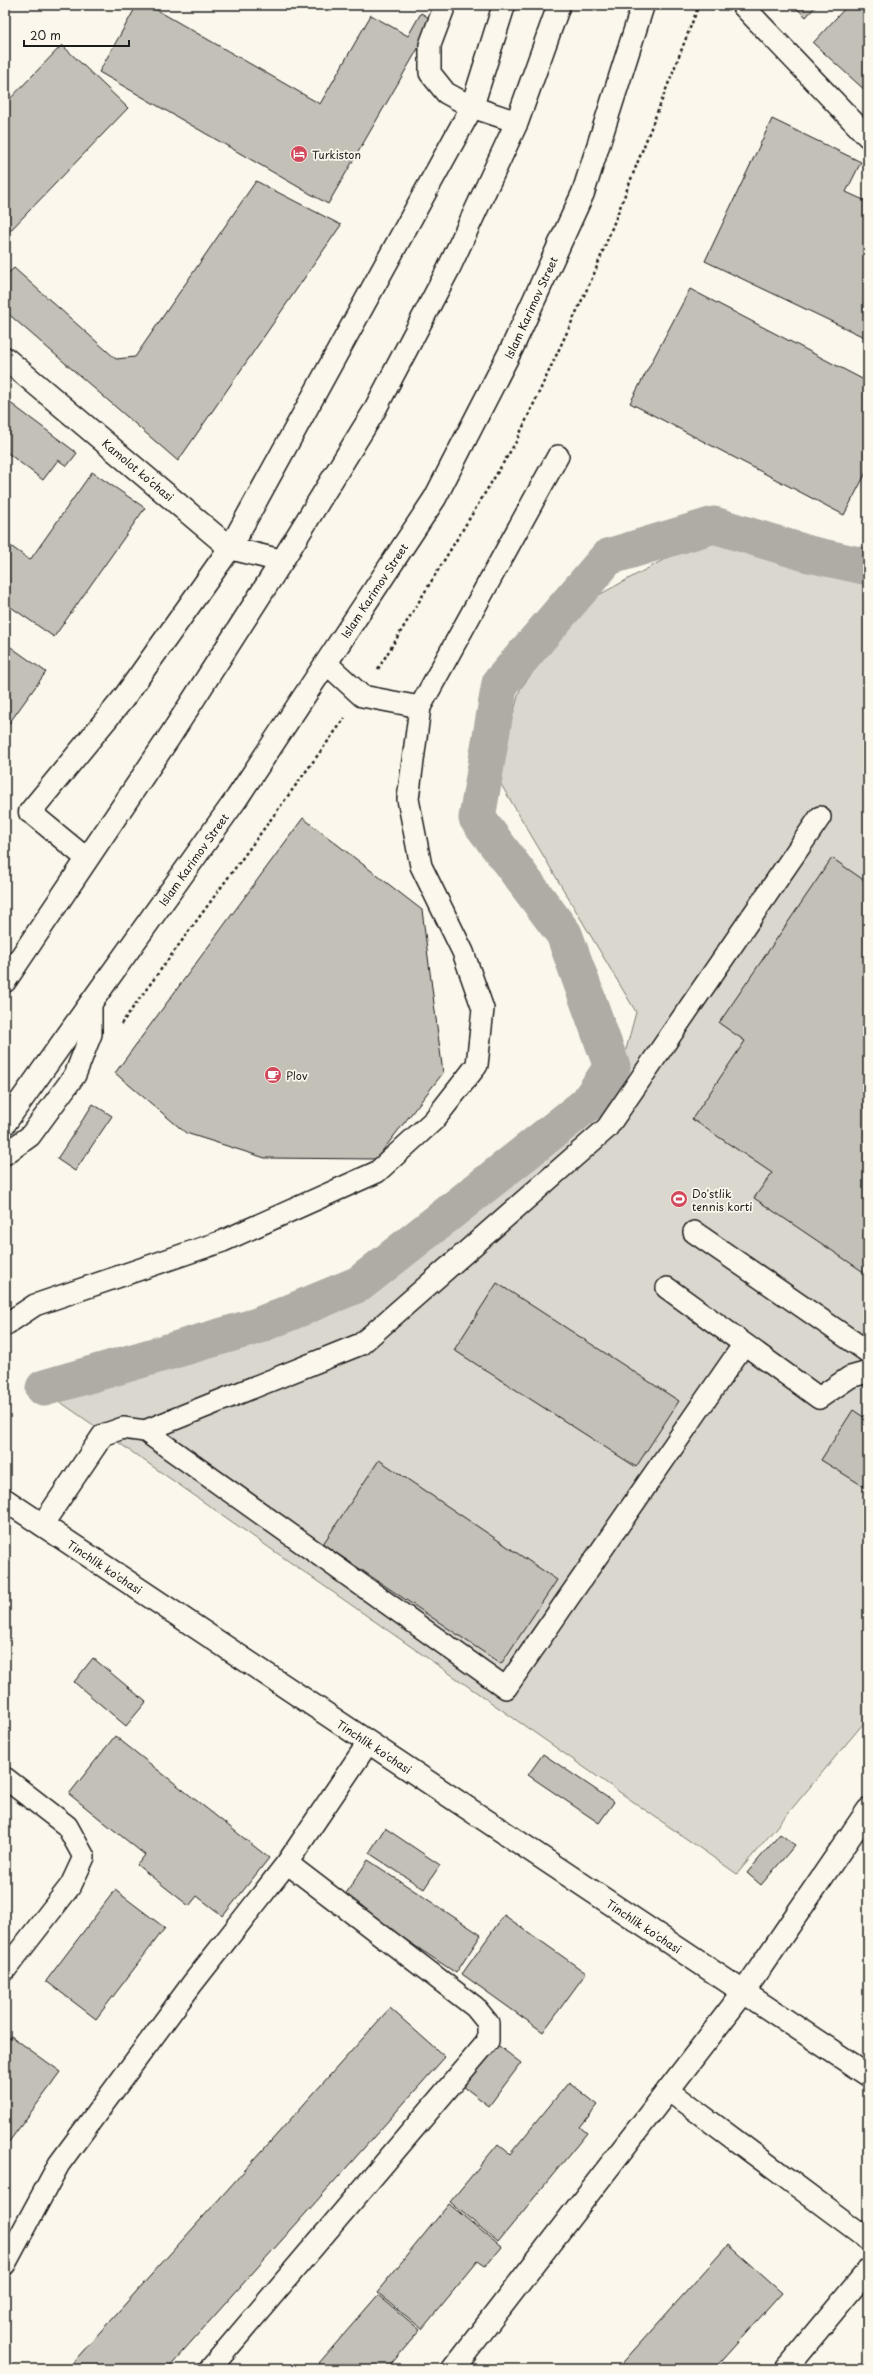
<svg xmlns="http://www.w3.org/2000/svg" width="873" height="2374" font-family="'Playpen Sans',sans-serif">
<rect width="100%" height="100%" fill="#fbf7ec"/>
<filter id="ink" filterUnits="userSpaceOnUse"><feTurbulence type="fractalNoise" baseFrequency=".025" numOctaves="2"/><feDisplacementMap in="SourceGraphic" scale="8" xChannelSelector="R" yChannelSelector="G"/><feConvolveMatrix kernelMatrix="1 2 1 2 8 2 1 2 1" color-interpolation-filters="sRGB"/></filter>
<g filter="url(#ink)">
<!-- grass -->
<path fill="#dad7ce" stroke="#7b7a75" d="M707,536L770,556L868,575V1718L737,1874L56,1399L368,1297L612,1102L636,1012L496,776L520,689L586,602Z"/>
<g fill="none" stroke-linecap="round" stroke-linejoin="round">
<!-- canal -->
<path stroke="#afaca5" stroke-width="37" d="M44,1388L257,1326L359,1284L587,1104L612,1067L564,934L477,818L500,683L608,557L714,525L809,554L868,567"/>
</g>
<!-- building -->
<path fill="#c3c0b8" stroke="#1c1c1c" d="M137,5H148L320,104L371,15L408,36L421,13L434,21L328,204L99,72Z
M793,5H817L806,17Z
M848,5H868V93L813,43Z
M62,45L128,108L5,236V104Z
M772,119L861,162L846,192L868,202V339L705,261Z
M256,181L341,225L178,461L5,311V276L14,268L116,359L135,357Z
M690,289L868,382V469L844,515L630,403Z
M5,399L77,453L67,466L58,460L43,480L5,451Z
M92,472L145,508L54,637L5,603V542L30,560Z
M5,643L46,672L5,729Z
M303,818L422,910L443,1073L376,1159L265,1158L186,1133L115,1073Z
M832,858L868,883V1275L754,1198L772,1173L692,1119L745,1041L719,1023Z
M93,1104L112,1116L75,1171L57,1159Z
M497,1283L679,1401L636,1467L454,1350Z
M853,1410L868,1420V1489L821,1460Z
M379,1460L557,1580L501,1664L323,1544Z
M93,1658L146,1702L126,1726L74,1682Z
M115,1736L269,1858L223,1916L197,1896L189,1906L137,1865L145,1855L69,1794Z
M543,1754L614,1802L599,1823L528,1775Z
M385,1828L440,1865L424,1889L369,1853Z
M780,1834L795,1845L761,1885L747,1873Z
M368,1860L481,1935L456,1973L343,1898Z
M115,1890L165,1928L96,2019L46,1981Z
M504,1915L586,1973L543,2032L462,1974Z
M390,2008L445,2057L167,2369H67Z
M11,2036L61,2072L5,2147V2044Z
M495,2043L521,2063L489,2106L463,2086Z
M569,2082L598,2105L580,2127L587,2133L498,2242L450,2202L498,2144L510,2154Z
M449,2204L501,2247L485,2266L478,2261L422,2329L377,2292Z
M728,2245L782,2293L714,2369H617Z
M378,2295L420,2330L387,2369H326L319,2363Z"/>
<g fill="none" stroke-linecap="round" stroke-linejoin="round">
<!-- lane casing -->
<g stroke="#1c1c1c" stroke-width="24">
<path id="lane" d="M445,5L430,45V73L446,93L472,107L517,122
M742,5L868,137
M326,663L362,696L420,707L558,456
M30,812L87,859
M5,1154L30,1136L75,1075L91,1034V1002
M694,1232L868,1352
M667,1288L819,1398L850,1377L868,1372
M5,1325L35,1305L223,1241L377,1172L434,1120L477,1065L483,1009L463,952L421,866L408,799L420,707
M145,1431L361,1344L607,1128L820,817
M42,1525L103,1435L123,1428L145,1431L506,1688L744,1344
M5,1778L67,1826L84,1857L71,1885L5,1970
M668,2090L868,2239
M5,2264L59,2164L192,1984L287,1863L368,1743
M210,2369L488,2041V2023L475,2007L287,1863
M786,2369L868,2270"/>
</g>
<!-- street casing -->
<g stroke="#1c1c1c" stroke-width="25">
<path id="street" d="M5,358L230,548L282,561
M30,812L123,699L230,548L472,107L504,5
M453,2369L743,1993"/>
</g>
<!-- secondary casing -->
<g stroke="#1c1c1c" stroke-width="25">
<g id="secondary">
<path id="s1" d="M5,1500L868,2075"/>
<path d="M743,1993L868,1810"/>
</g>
</g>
<!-- primary casing -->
<g stroke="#1c1c1c" stroke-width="25">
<g id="primary">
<path d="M5,981L170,736L282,561L373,413L448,270L517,122L559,5"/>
<path id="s2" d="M5,1123L237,798L435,498L512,348L583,193L643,5"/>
</g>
</g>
<!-- path -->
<path stroke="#1c1c1c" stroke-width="2.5" stroke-dasharray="3 3" stroke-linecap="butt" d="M378,669L516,442L594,274L699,5
M121,1024L345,718"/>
<!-- lane -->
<use href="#lane" stroke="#fbf7ec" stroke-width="21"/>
<!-- street -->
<use href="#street" stroke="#fbf7ec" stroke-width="22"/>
<!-- secondary -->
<use href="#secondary" stroke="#fbf7ec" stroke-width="22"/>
<!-- primary -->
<use href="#primary" stroke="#fbf7ec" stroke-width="22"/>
</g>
</g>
<!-- icons -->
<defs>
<g id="hotel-disc" transform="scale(0.9)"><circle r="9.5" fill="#d1495b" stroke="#fbf7ec"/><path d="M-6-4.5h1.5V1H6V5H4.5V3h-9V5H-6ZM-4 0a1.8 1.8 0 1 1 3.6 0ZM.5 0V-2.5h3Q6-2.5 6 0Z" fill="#fff"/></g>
<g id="cafe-disc" transform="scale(0.9)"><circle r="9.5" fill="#d1495b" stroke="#fbf7ec"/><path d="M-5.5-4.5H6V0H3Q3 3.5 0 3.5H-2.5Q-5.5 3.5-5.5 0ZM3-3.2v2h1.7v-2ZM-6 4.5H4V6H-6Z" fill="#fff"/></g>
<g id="stadium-disc" transform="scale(0.9)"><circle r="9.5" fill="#d1495b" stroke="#fbf7ec"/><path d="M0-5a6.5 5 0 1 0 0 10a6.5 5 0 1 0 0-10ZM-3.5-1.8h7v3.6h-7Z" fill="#fff"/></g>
</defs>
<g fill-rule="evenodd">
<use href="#hotel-disc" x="299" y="154"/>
<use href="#cafe-disc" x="273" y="1075"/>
<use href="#stadium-disc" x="679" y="1199"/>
</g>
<g text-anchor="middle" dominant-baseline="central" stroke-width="3.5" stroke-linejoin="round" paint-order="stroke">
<!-- poi labels -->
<g font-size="11" fill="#1c1c1c" stroke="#fbf7ec" text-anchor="start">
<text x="312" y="154">Turkiston</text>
<text x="286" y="1075">Plov</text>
<text x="692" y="1193">Do'stlik<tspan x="692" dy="13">tennis korti</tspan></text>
</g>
<!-- street labels -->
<g font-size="11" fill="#1c1c1c" stroke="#fbf7ec">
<text stroke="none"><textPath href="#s2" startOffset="972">Islam Karimov Street</textPath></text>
<text transform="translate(138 470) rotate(40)">Kamolot koʻchasi</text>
<text stroke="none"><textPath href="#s2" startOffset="648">Islam Karimov Street</textPath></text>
<text stroke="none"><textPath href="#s2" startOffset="324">Islam Karimov Street</textPath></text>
<text stroke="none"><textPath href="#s1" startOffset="120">Tinchlik ko'chasi</textPath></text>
<text stroke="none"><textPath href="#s1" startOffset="444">Tinchlik ko'chasi</textPath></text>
<text stroke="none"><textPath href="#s1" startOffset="768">Tinchlik ko'chasi</textPath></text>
</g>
</g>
<!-- margin -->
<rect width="873" height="2374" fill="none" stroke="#fbf7ec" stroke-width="20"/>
<rect x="10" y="10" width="853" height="2354" fill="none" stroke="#1c1c1c" stroke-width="1.5" filter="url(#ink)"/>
<!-- scale -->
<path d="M24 40v6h105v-6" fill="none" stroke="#1c1c1c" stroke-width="2"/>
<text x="30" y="40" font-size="12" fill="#1c1c1c" stroke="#fbf7ec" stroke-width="3" paint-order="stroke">20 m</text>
</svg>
